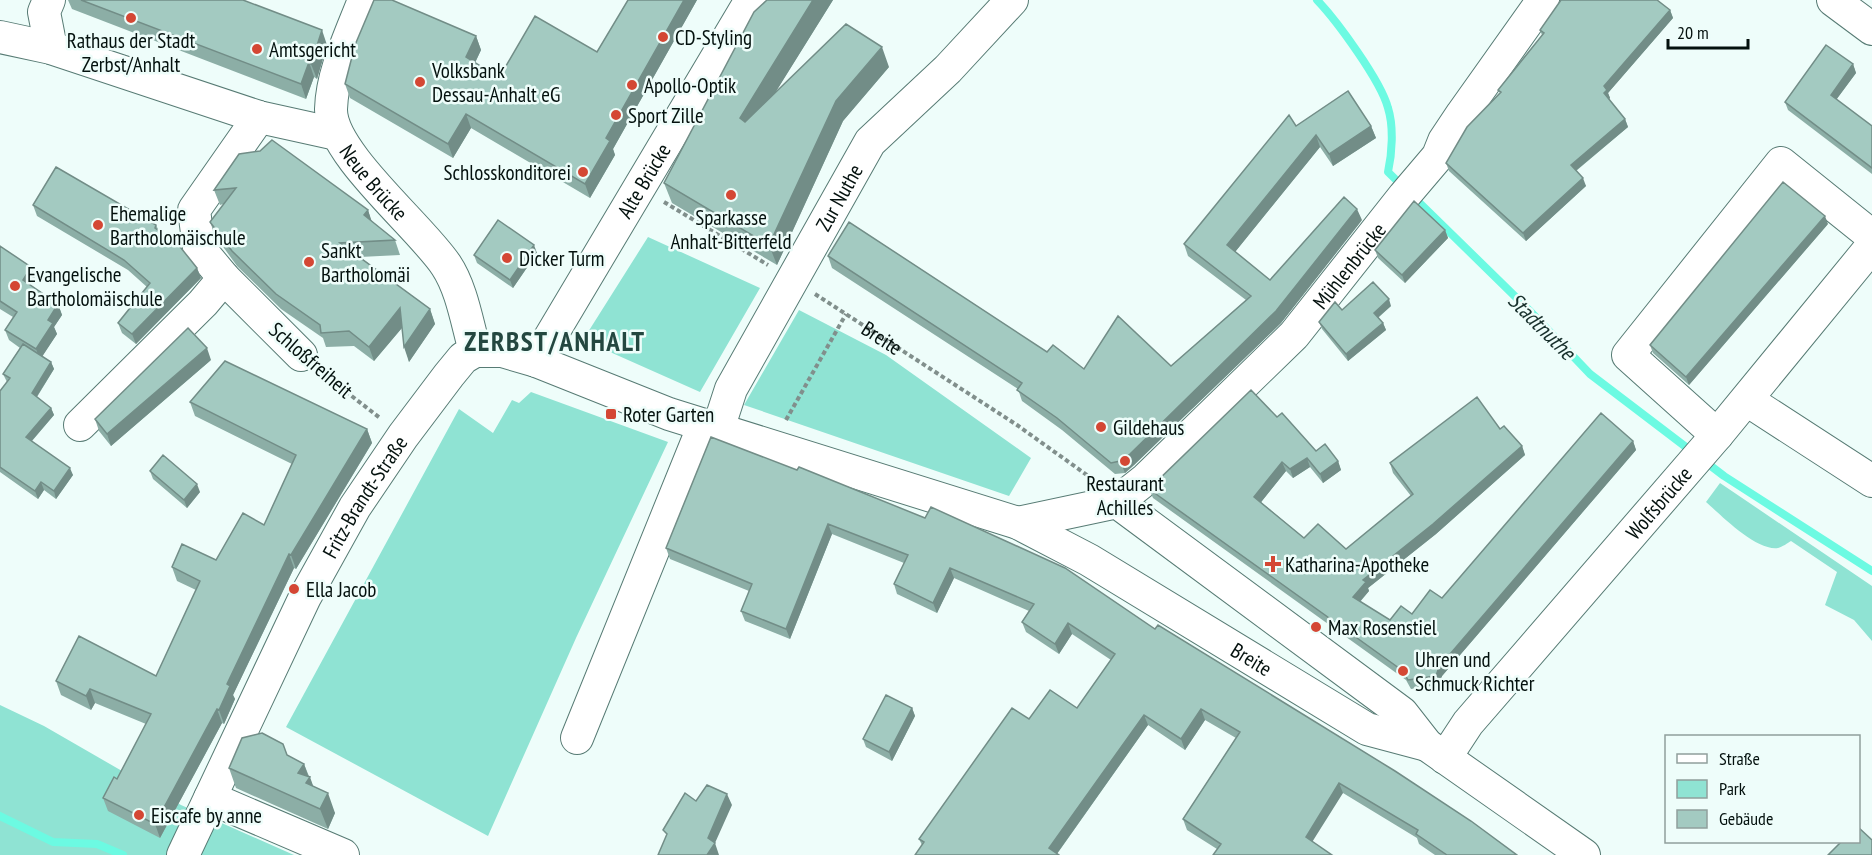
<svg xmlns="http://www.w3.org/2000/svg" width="1872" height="855" font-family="'PT Sans Narrow',sans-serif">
<rect width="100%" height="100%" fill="#eefdfa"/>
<!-- green -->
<path fill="#8fe3d3" d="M648,237L760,288L700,392L583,340Z
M799,310L886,355L1031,458L1009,496L744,405Z
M531,392L668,442L576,638L488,836L286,727L459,409L493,433L512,400L519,403Z
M1720,483L1872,586V641L1854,620L1825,605L1837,572L1791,541C1788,543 1782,547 1778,548C1756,551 1722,516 1706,502Z
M0,705L44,726L181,805L294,855H0Z"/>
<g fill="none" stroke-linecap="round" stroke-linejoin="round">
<!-- stream -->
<path stroke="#6cfae2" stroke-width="8" d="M1317,0C1337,21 1381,81 1388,108C1394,127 1392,154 1388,172L1529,310L1590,374L1724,476L1872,571
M0,816L53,842L97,844L123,855"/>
<!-- minor casing -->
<g stroke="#577b74" stroke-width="34">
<g id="minor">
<path d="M49,0L44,12L51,48"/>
<path id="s2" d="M364,0C351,34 332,72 331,109C330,153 420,226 446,265C462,289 467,323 475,351"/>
<path d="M1833,0L1872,29"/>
<path d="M0,37L51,48L259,117L336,134"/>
<path d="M259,117L194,210L199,248L224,278L301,355"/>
<path id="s3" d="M536,361L751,0"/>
<path d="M1747,400L1872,481"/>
<path d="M80,425L203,303L224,278"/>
<path id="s4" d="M718,429L731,389L870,142L948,69L1012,0"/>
<path d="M1717,435L1628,355L1781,163L1872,236"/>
<path id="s5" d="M1117,502L1146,479L1294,335L1404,196L1438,156L1444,141L1462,114L1543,0"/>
<path d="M1018,523L1117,502L1402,713L1427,745L1584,855"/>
<path d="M577,738L704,425"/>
<path id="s6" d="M1445,758L1468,723L1717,435L1872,246"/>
<path d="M210,798L343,855"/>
<path id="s7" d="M183,855L305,597L355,507L403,436L449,375L463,358L475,351H502L536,361L669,414L1018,523L1089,560L1367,729L1427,745"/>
</g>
</g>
<!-- path -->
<g stroke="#818f8c" stroke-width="4" stroke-dasharray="4.5 3" stroke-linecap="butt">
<path d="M664,202L768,265"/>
<path id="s1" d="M815,294L1017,425L1091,478"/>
<path d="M322,373L380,418"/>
<path d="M786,420L846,314"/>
</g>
<!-- minor -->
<use href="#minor" stroke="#fff" stroke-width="32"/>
</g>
<!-- wall -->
<path fill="#8caea6" d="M68,0H243L327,45L317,79L314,77L306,99L72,9Z
M628,0H697L613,149L615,155L590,198L471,128L453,158L350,98L345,84L476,36L481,50L475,63L499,78L597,52Z
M767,0H833L776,91L889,67L843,121L777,265L672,203L664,183Z
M1670,10L1673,18L1608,93L1610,98L1609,99L1625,119L1628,127L1576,171L1586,186L1526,241L1449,171L1446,163L1500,93L1498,90L1542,35L1540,30Z
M1853,64L1856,73L1836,100L1872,126V174L1788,110L1785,102Z
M1296,126H1371L1376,138L1333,166L1320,147L1235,252L1270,280L1362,220L1281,323L1134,465L1125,473L1115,474L1062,430L1022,401L1018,389L832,268L828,256L1047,352L1084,369L1171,366L1246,300L1188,256L1184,244Z
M239,154L368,210L371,221L395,240L400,255L360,257L430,309L435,324L409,362L402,328L374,361L354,346L326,347L323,338L281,309L237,266L216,237L210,222L223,204L220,205L214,190Z
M33,205L156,225L159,231L197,268L201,278L136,344L122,333L118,323L147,287L128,270L37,216Z
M1828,224L1689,385L1653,353L1650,345Z
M1445,230L1448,238L1405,283L1378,258L1375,250Z
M0,246L35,278L30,285L58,304L62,315L54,327L57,334L42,356L51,362L54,369L37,397L51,408L54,415L32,441L73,475L56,499L44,490L38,499L0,472V391L7,382L3,374L20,348L9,340L5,330L13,317L0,309Z
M537,253L513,288L477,263L474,255Z
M1391,306L1378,318L1383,323L1386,330L1348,361L1322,329L1319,322L1342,310Z
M211,360L111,446L99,431L95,419Z
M190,402L367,429L372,443L296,569L294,568L233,695L235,699L224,724L222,723L160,838L108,811L103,798L117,779L146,724L95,703L91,710L61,695L56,681L156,676L196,590L177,581L172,567L216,560L264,525L292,464L195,416Z
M1277,417L1316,451L1338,461L1341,470L1323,483L1310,467L1293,478L1286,471L1261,502L1304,538L1346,549L1411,496L1393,473L1390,463L1500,429L1522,446L1525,455L1436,534L1368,588L1369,591L1360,602L1390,620L1412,614L1442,598L1633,441L1636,450L1442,676L1440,685L1411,689L1406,680L1153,498L1149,489Z
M711,437L1155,629L1517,855H1435L1419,844L1417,838L1343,793L1217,849L1187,830L1183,819L1236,738L1205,720L1185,750L1148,725L1057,854L922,845L919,839L1029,719L1077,708L1111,660L1072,634L1059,654L1026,632L1022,622L1029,611L954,578L937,613L897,594L894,584L904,563L832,534L790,639L745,621L741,611L749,591L670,559L666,548Z
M150,471L200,492L187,508L153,479Z
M912,708L915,716L892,761L866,747L863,739Z
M287,755L304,764L313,786L335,813L328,829L236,788L229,768Z"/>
<!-- shaded-wall -->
<path fill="#728d87" d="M684,0H697L613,149L615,155L590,198L585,184L606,138Z
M813,0H833L747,138L740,118Z
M1670,10L1673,18L1608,93L1610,98L1607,101L1604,93V86Z
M322,30L327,45L317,79L311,64Z
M476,36L481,50L471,71L466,57Z
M882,47L889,67L843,121L777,265L769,245L836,101Z
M309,62L314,77L306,99L301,84Z
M1853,64L1856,73L1833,104L1831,95Z
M466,114L471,128L453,158L448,144Z
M1625,119L1628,127L1573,173L1571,165Z
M1371,126L1376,138L1333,166L1329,154Z
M1316,135L1320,147L1231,257L1227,245Z
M1583,178L1586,186L1526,241L1523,233Z
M1357,209L1362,220L1281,323L1134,465L1125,473L1120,461Z
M368,210L373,225L364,215Z
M1825,216L1828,224L1689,385L1686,377Z
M1445,230L1448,238L1405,283L1402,275Z
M534,245L537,253L513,288L510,280Z
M31,267L35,278L27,291L23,280Z
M197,268L201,278L136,344L132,334Z
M1389,299L1391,306L1376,319L1374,313Z
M58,304L62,315L54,327L57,334L40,360L36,349L48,320Z
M400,308L406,323L374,361L369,347Z
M430,309L435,324L409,362L404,347Z
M1383,323L1386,330L1348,361L1346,354Z
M207,348L211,360L111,446L107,434Z
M51,362L54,369L34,401L32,393Z
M51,408L54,415L29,444L26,437Z
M367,429L372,443L296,569L291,555Z
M1633,441L1636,450L1442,676L1440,685L1436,676L1439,667Z
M1522,446L1525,455L1436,534L1368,588L1369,591L1356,606L1353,597L1363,580Z
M1307,458L1310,467L1293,478L1290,469Z
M1338,461L1341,470L1323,483L1320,474Z
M1282,462L1286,471L1258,506L1254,497Z
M70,468L73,475L56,499L54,491Z
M41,482L44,490L38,499L35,491Z
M197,484L200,492L187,508L184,500Z
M828,524L832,534L790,639L786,629Z
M289,554L294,568L233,695L235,699L224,724L219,710L227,684Z
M950,568L954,578L937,613L933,603Z
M1068,623L1072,634L1059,654L1055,644Z
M90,689L95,703L91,710L86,696Z
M912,708L915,716L892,761L889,752Z
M217,709L222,723L160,838L155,824Z
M1201,709L1205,720L1185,750L1181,739Z
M1144,715L1148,725L1056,855L1049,848Z
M304,764L309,778L310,777L317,797L298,773Z
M1339,783L1343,793L1309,847L1306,837Z
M328,793L335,813L328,829L320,809Z
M727,794L732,805L715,843L719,855H707L708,838Z"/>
<!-- building -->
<path fill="#a3cac1" stroke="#728d87" stroke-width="1.5" d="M81,0H243L322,30L311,64L309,62L301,84Z
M374,0H392L476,36L466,57L499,78L535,16L597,52L628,0H684L606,138L610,141L585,184L466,114L448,144L345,84L355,45Z
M767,0H813L740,118L745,122L846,24L882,47L836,101L769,245L664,183L754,12Z
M1561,0H1657L1670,10L1604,86L1607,90L1604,93L1625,119L1571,165L1583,178L1523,233L1446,163L1467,127L1501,92L1498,90L1544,33L1540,30Z
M1826,45L1853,64L1831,95L1872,126V168L1785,102Z
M1348,91L1371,126L1329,154L1316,135L1227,245L1270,280L1344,197L1357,209L1276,311L1130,454L1120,461L1111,463L1057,418L1017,390L1022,383L828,256L849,222L1047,352L1053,345L1084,369L1118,316L1171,366L1251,296L1184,244L1289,115L1296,126Z
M272,140L368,210L364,215L395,240L340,243L430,309L404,347L400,308L369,347L349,331L321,333L320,325L276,294L232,251L210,222L236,188L214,190L239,154L260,151Z
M56,167L156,225L155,228L181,248L197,268L132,334L118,323L150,283L124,260L33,205Z
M1783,182L1825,216L1686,377L1650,345Z
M1414,201L1445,230L1402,275L1375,250Z
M498,220L534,245L510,280L474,255Z
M0,246L31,267L23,280L58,304L48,320L53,323L36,349L5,330L17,312L0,301Z
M1373,282L1389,299L1374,313L1383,323L1346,354L1319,322L1335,302L1342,310Z
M188,328L207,348L107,434L95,419Z
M23,344L51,362L32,393L51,408L26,437L70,468L54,491L41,482L35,491L0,467V391L10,378L3,374Z
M225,361L367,429L291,555L289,554L227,684L230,686L219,710L217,709L155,824L103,798L114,777L117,779L151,714L90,689L86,696L56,681L79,636L156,676L200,581L172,567L182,544L216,560L243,513L264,525L296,455L190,402Z
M1251,390L1277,417L1282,413L1316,451L1325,444L1338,461L1320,474L1307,458L1290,469L1282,462L1254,497L1304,538L1318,524L1346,549L1413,494L1390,463L1477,397L1500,429L1504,426L1522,446L1433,524L1363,580L1366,582L1353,597L1390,620L1401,606L1412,614L1430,590L1442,598L1601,413L1633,441L1439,667L1436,676L1408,680L1403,671L1149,489Z
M711,437L797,470L799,467L925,518L931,507L1065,568L1155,629L1158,625L1395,771L1471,821L1517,855H1447L1416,834L1418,830L1339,783L1306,837L1332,855H1213L1221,844L1183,819L1240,732L1201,709L1181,739L1144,715L1049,848L1059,855H915L924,842L919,839L1012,708L1029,719L1050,690L1077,708L1115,654L1068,623L1055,644L1022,622L1034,604L950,568L933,603L894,584L908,555L828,524L786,629L741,611L752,584L666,548Z
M163,455L197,484L184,500L150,471Z
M886,695L912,708L889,752L863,739Z
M262,733L283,744L287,755L304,764L298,773L310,777L306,783L328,793L320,809L229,768L242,738Z
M707,785L727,794L708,838L715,843L707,855H658L667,834L663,830L685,793L696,801Z
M1858,827L1872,840V855H1828L1841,842H1858Z"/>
<!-- markers -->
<g fill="#d44734" stroke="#eefdfa" stroke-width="2">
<circle cx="131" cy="18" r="6"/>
<circle cx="663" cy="37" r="6"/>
<circle cx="257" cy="49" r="6"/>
<circle cx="420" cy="82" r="6"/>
<circle cx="632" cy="85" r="6"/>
<circle cx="616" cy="115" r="6"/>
<circle cx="583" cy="172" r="6"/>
<circle cx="731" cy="195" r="6"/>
<circle cx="98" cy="225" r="6"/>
<circle cx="507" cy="258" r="6"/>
<circle cx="309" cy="262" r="6"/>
<circle cx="15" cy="286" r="6"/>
<rect x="605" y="408" width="12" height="12" rx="3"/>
<circle cx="1101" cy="427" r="6"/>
<circle cx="1125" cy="461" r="6"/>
<path d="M1270 555h6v6h6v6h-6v6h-6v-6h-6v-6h6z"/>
<circle cx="294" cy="589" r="6"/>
<circle cx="1316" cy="627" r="6"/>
<circle cx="1403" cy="671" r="6"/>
<circle cx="139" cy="815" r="6"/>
</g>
<g text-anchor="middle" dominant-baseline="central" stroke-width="5" stroke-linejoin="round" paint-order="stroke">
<!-- poi labels -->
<g font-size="21" fill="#04110e" stroke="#eefdfa" text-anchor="start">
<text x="675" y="37">CD-Styling</text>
<text x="131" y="40" text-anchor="middle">Rathaus der Stadt<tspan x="131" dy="24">Zerbst/Anhalt</tspan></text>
<text x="269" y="49">Amtsgericht</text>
<text x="432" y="70">Volksbank<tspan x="432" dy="24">Dessau-Anhalt eG</tspan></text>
<text x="644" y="85">Apollo-Optik</text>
<text x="628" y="115">Sport Zille</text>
<text x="571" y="172" text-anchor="end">Schlosskonditorei</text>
<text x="110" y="213">Ehemalige<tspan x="110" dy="24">Bartholomäischule</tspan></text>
<text x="731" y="217" text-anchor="middle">Sparkasse<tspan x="731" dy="24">Anhalt-Bitterfeld</tspan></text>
<text x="321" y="250">Sankt<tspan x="321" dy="24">Bartholomäi</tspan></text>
<text x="519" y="258">Dicker Turm</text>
<text x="27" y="274">Evangelische<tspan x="27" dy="24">Bartholomäischule</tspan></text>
<text x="623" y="414">Roter Garten</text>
<text x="1113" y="427">Gildehaus</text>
<text x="1125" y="483" text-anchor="middle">Restaurant<tspan x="1125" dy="24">Achilles</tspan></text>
<text x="1285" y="564">Katharina-Apotheke</text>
<text x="306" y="589">Ella Jacob</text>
<text x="1328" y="627">Max Rosenstiel</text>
<text x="1415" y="659">Uhren und<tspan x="1415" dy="24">Schmuck Richter</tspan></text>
<text x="151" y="815">Eiscafe by anne</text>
</g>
<!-- street labels -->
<g font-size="21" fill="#04110e" stroke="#eefdfa">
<text stroke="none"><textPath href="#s3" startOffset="210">Alte Brücke</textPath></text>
<text stroke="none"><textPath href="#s2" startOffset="201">Neue Brücke</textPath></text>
<text stroke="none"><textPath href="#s4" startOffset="262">Zur Nuthe</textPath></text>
<text stroke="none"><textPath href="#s5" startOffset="332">Mühlenbrücke</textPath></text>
<text stroke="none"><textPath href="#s1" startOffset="80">Breite</textPath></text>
<text transform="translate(311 360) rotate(41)">Schloßfreiheit</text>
<text stroke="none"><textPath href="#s7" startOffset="402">Fritz-Brandt-Straße</textPath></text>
<text stroke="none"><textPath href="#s6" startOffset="333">Wolfsbrücke</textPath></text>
<text stroke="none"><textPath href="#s7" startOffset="1428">Breite</textPath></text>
</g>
<!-- water labels -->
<g font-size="22" font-style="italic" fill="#18302c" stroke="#eefdfa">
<text transform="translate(1542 326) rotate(45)">Stadtnuthe</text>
</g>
<!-- district labels -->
<g font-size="27" font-weight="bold" letter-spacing="1.5" fill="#244740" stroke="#eefdfa">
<text x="555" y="341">ZERBST/ANHALT</text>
</g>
</g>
<!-- legend -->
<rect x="1665" y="735" width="195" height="108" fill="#eefdfa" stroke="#909f9c" stroke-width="1.5"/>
<rect x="1677" y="754" width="30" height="9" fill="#ffffff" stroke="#909f9c" stroke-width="1.5"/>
<text x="1719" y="765" font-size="18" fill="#04110e">Straße</text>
<rect x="1677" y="780" width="30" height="18" fill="#8fe3d3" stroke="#909f9c" stroke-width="1.5"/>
<text x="1719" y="795" font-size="18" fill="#04110e">Park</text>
<rect x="1677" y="810" width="30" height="18" fill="#a3cac1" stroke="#909f9c" stroke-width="1.5"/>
<text x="1719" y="825" font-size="18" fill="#04110e">Gebäude</text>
<!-- scale -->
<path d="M1668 39v9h80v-9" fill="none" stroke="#04110e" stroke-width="3"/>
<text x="1677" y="39" font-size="18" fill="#04110e" stroke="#eefdfa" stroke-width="4.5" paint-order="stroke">20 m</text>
</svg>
